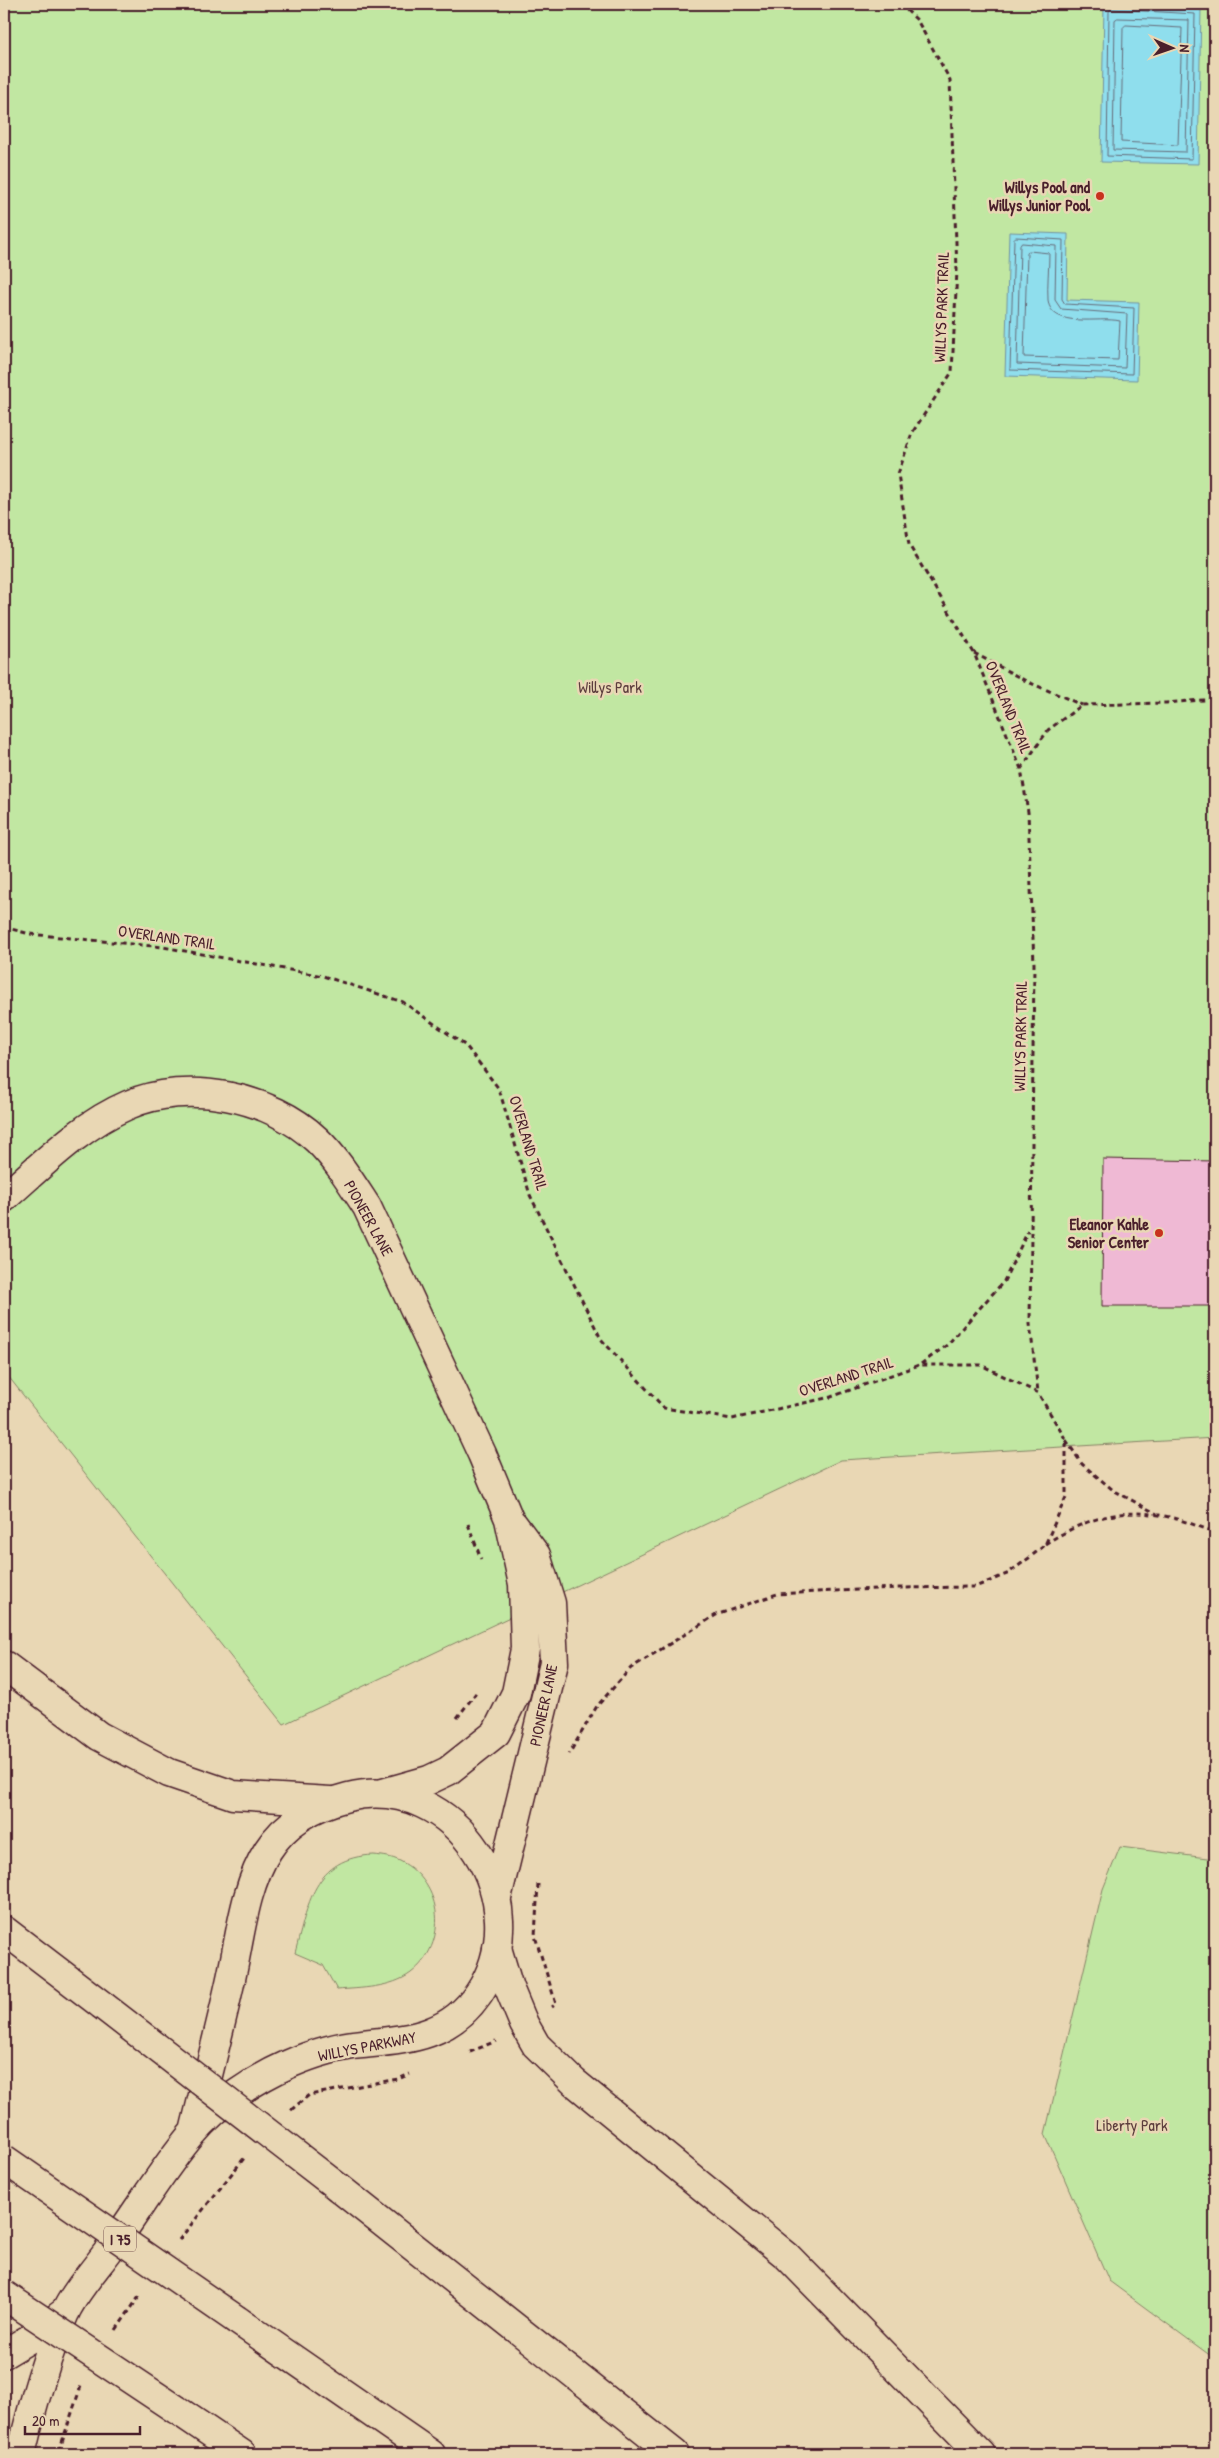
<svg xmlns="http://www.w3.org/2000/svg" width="1219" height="2458" font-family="'Patrick Hand',sans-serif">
<rect width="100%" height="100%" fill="#e9d7b4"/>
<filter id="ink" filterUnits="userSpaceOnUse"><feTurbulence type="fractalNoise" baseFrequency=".02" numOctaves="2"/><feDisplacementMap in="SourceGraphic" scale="10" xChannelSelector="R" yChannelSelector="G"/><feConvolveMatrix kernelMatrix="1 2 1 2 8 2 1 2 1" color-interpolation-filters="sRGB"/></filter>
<g filter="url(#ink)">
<!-- green -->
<path fill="#c1e7a2" stroke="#868366" d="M4,4H1215V1438L841,1460L284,1724L4,1371Z
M1120,1847L1215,1859V2359L1109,2281L1045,2134L1103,1889Z
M374,1855C383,1856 392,1857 400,1861C444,1883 449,1944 411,1973C391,1988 361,1988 337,1990L323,1965L295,1953C308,1905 313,1857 374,1855Z"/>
<!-- water -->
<path fill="#8fdeed" stroke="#73929f" d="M1104,6L1201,8L1198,164L1101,162Z
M1009,232L1068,234L1067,300L1139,302L1137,380L1005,376Z"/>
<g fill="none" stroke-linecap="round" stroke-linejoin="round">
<!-- shore -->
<path stroke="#666b79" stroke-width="1" d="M1111,9L1195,14L1192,159L1107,156L1109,12Z
M1118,18L1189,20L1186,152L1113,150L1115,20Z
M1126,25L1182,28L1178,145L1121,142L1123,28Z
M1016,237L1063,240L1062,299L1065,304L1134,308L1132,374L1010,370L1014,239Z
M1022,243L1056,246L1055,300L1061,309L1127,314L1125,368L1017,364L1020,246Z
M1029,251L1049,253C1049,269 1047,285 1048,300C1051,330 1100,316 1120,321L1118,360L1024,357L1027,254Z"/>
</g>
<!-- building -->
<path fill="#efb9d4" stroke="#4a1f2b" d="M1103,1159L1215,1161V1306H1102Z"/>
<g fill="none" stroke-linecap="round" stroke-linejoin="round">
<!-- secondary casing -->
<g stroke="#4a1f2b" stroke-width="31">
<path id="secondary" d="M4,1198C42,1165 81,1125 128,1105C187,1079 271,1096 317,1140C337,1159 352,1184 367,1207L482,1454L509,1519L523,1584L525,1649L516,1693L496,1733L448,1771L429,1780L383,1793
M497,1898L554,1663L551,1603L536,1555L513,1524
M4,2354L29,2339L66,2311
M21,2454C32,2407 45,2360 64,2315C74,2292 97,2267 112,2246C139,2209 163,2168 193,2133C217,2104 255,2079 289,2064C312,2054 338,2046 362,2044C409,2039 449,2037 479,1993C539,1903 456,1771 348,1797C316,1805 286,1822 268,1850C244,1887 240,1940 230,1983C219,2033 206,2082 194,2132"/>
</g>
<!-- highway casing -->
<g stroke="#4a1f2b" stroke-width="31">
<path id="highway" d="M4,1665L99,1736L169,1773L233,1795L330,1801
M4,1930L102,2005
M497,1948L509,1988L524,2024L536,2045L574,2082L787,2256L981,2454
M339,2188L675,2454
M237,2320L431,2454
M177,2410L242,2454"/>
</g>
<!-- path -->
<path stroke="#4a1f2b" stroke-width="3" stroke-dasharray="5 4" stroke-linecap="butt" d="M900,4L917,20L950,80L957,270L952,372L912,433L898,474L909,545L974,653L1021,769L1028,812L1034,964L1030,1324L1038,1392
M974,653L1026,681L1082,705
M1021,769L1048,730L1082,705L1166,703L1215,699
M4,927L30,934L163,947L323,976L403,1002L466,1046L499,1089L530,1195L601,1339L664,1408L732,1419L831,1397L919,1365H981L1038,1393L1066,1440V1497L1045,1545L1029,1558L1007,1574L975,1587L897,1588L777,1594L716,1615L631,1668L597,1706L569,1754
M921,1364L947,1345L1004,1281L1028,1231
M1066,1440L1082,1464L1113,1490L1157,1514
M468,1524L481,1559
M1045,1544C1082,1521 1115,1508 1159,1515C1178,1518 1197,1526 1215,1532
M457,1718L476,1693
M538,1884L535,1936L556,2004L552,2007
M470,2052L496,2041
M291,2110L309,2095L398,2079L410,2074
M179,2240L245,2157
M116,2330L141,2294
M59,2451L81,2386"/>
<!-- secondary -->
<use href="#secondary" stroke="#e9d7b4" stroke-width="28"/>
<!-- highway -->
<use href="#highway" stroke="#e9d7b4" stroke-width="28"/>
<!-- highway-bridge casing -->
<g stroke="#4a1f2b" stroke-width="31" stroke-linecap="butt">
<path id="highway-bridge" d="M102,2005L339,2188
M4,2159L237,2320
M4,2295L177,2410"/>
</g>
<!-- highway-bridge -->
<use href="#highway-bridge" stroke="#e9d7b4" stroke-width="28"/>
</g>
</g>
<!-- markers -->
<g fill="#c8321e" stroke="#e9d7b4" stroke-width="2">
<circle cx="1100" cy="196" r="5"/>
<circle cx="1159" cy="1233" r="5"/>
</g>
<g text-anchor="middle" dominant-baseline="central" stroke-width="5" stroke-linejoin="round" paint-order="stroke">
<!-- shield labels -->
<rect fill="#e9d7b4" stroke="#7a5654" stroke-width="1" x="104" y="2226.5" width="32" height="25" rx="4"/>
<g font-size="15" font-weight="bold" fill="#4a1f2b">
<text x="120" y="2239">I 75</text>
</g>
<!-- poi labels -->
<g font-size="16" font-weight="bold" fill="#4a1f2b" stroke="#e9d7b4" text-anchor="end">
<text x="1090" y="187">Willys Pool and<tspan x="1090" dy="18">Willys Junior Pool</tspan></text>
<text x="1149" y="1224">Eleanor Kahle<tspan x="1149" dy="18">Senior Center</tspan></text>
</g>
<!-- street labels -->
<g font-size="16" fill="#4a1f2b" stroke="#e9d7b4">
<text transform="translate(941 307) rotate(-88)">WILLYS PARK TRAIL</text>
<text transform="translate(1009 707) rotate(68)">OVERLAND TRAIL</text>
<text transform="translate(167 937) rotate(8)">OVERLAND TRAIL</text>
<text transform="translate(1020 1036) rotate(-89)">WILLYS PARK TRAIL</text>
<text transform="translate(529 1143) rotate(73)">OVERLAND TRAIL</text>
<text transform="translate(369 1218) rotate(61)">PIONEER LANE</text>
<text transform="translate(846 1376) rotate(-18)">OVERLAND TRAIL</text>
<text transform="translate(543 1705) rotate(-78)">PIONEER LANE</text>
<text transform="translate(367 2046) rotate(-11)">WILLYS PARKWAY</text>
</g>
<!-- park labels -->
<g font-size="16" fill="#5c3d3d" stroke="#e9d7b4">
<text x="610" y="687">Willys Park</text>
<text x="1132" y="2125">Liberty Park</text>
</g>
</g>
<!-- margin -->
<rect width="1219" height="2458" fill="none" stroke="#e9d7b4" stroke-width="20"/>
<rect x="10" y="10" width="1199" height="2438" fill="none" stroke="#4a1f2b" stroke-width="2" filter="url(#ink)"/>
<!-- north arrow -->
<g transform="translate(1172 48) rotate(92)" stroke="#e9d7b4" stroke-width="4" paint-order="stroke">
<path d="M0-4L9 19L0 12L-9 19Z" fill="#4a1f2b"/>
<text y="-8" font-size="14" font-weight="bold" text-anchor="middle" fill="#4a1f2b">N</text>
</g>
<!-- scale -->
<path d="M25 2426v8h115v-8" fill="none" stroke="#4a1f2b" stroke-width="2.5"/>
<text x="32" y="2426" font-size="15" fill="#4a1f2b" stroke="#e9d7b4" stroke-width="4" paint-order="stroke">20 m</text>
</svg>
